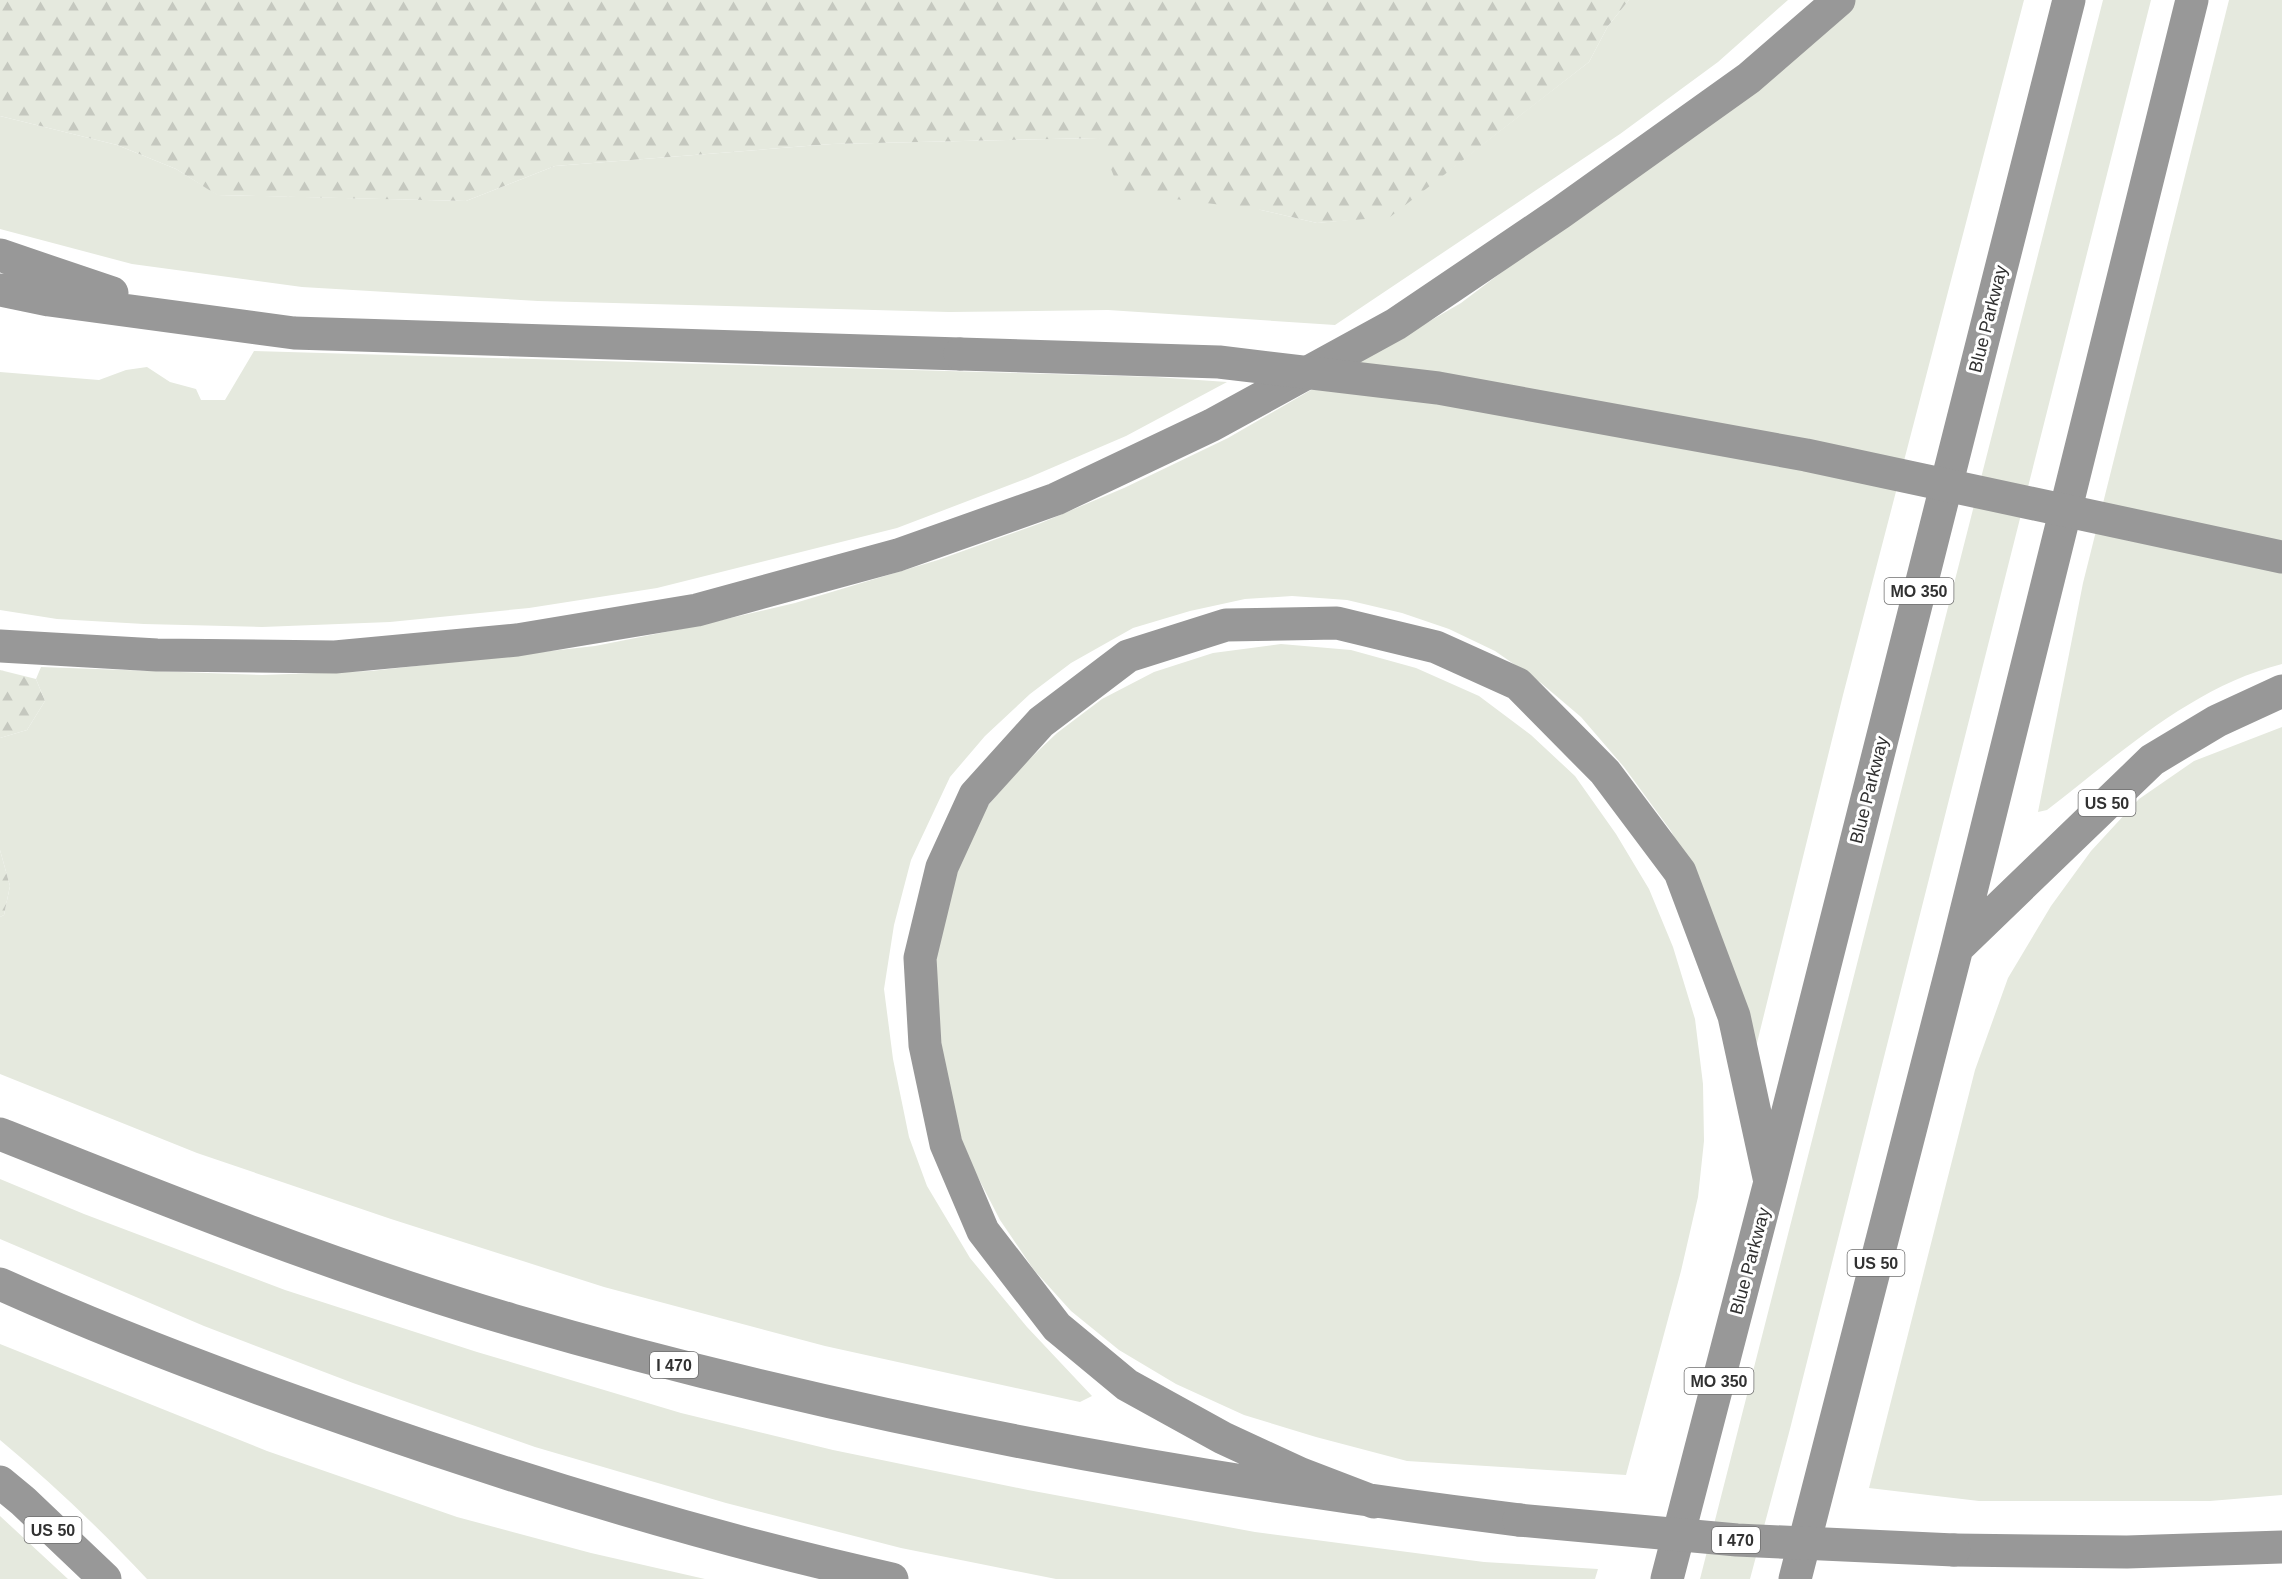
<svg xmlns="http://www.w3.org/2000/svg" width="2282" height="1579" font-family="Arial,sans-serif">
<defs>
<pattern id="forest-firs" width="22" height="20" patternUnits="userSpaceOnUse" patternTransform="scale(1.5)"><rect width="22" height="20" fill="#e5e9de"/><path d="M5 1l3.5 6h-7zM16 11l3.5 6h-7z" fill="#c5c8bf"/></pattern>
</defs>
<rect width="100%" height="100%" fill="#fff"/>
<!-- grass -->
<path fill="#e5e9de" d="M1629,0H1788L1718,62L1620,134L1335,325L1108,310L949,312L538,301L302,287L132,264L0,229V116L117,145L176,169L218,195L466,201L555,166L832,144L1099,138L1261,210L1317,223L1390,216L1589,62L1608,26Z
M1855,0H2024L1843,695L1755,1051L1700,888L1671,831L1624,767L1581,717L1541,683L1495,651L1449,629L1402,613L1347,600L1292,596L1245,599L1190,611L1133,628L1071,663L1030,694L985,736L950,777L911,860L894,925L884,989L893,1059L909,1137L927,1186L970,1258L1027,1327L1092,1396L1080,1402L825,1346L604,1287L391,1219L197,1153L0,1074V917L4,915L10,886L0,850V738L27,730L45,701L36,679L41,667L262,675L371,671L595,646L696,626L795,603L938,560L1041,523L1124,488L1228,438L1461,303L1836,19Z
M2103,0H2151L1790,1429L1750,1579H1700Z
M2229,0H2282V664C2191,687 2120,754 2047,810L2038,812L2083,583Z
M254,351L1155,377L1227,382L1126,436L1028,478L897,528L657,588L529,608L390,622L262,627L144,624L57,619L0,610V372L99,380L126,370L147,367L170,382L196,389L201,400H225Z
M1281,644L1351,650L1416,668L1479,696L1531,735L1575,776L1616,834L1649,889L1673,947L1695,1019L1703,1084L1704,1141L1698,1197L1681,1271L1626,1475L1407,1461L1316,1437L1244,1415L1176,1384L1119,1350L1071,1311L1034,1270L1000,1220L966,1154L937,1055L936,951L944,901L985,809L1019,769L1057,733L1102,699L1154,672L1213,653Z
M2282,727V1495L2210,1501H1979L1869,1488L1975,1070L2008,978L2051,906L2091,851L2139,799L2194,761Z
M0,1179L84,1214L285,1290L477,1352L681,1413L833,1450L1028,1490L1255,1532L1484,1562L1598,1569L1595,1579H1056L901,1548L726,1503L535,1447L353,1383L204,1326L0,1239Z
M0,1344L267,1451L457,1517L591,1553L705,1579H147C101,1530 52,1483 0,1440Z
M0,1516L68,1579H0Z"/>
<!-- forest -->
<path fill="url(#forest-firs)" d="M0,0H1629L1608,26L1589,62L1390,217L1317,223L1261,210L1120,192L1099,138L832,144L555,166L466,201L217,195L176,169L117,145L0,116Z
M0,670L36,679L45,701L27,730L0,738Z
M0,850L10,886L4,915L0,917Z"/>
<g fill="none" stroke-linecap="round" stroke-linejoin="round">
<!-- motorway -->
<path stroke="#989898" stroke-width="33" d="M0,255L112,293
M0,290L49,300L294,333L960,354
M0,646L157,655L335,657L517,640L697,610L898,555L1056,499L1212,425L1396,324L1560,213L1749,78L1839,0
M1957,948L2152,760L2217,721L2282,691
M0,1134C168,1201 338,1269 512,1320C841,1416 1179,1478 1519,1520
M0,1284C113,1335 230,1379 348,1420C525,1482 707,1538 892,1579
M0,1482L23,1501L105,1579
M1374,1502L1301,1474L1223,1438L1127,1385L1057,1327L983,1231L946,1144L925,1045L920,958L942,867L975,795L1041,722L1128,656L1226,625L1337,623L1436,647L1518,684L1605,772L1680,872L1734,1016L1770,1182
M1954,1550L2127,1552L2282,1547
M1667,1579L1770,1182L2069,0
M1795,1579L1957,948L2192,0"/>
<!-- motorway-bridge -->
<path stroke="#989898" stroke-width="33" d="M960,354L1219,362L1438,388L1806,455L2282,557
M1519,1520L1737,1540L1954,1550"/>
</g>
<g text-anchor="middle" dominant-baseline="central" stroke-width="6" stroke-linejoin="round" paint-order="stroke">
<!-- shield labels -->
<g fill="#fff" stroke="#6f6f6f" stroke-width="1.5">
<rect x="1884.5" y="578" width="69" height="26" rx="4.5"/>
<rect x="2078.5" y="790" width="57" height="26" rx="4.5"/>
<rect x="1847.5" y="1250" width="57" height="26" rx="4.5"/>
<rect x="650" y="1352" width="48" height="26" rx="4.5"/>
<rect x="1684.5" y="1368" width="69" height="26" rx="4.5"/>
<rect x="24.5" y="1517" width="57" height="26" rx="4.5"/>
<rect x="1712" y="1527" width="48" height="26" rx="4.5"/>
</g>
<g font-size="16" font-weight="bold" fill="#313131">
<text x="1919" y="591">MO 350</text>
<text x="2107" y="803">US 50</text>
<text x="1876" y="1263">US 50</text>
<text x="674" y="1365">I 470</text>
<text x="1719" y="1381">MO 350</text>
<text x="53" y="1530">US 50</text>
<text x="1736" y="1540">I 470</text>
</g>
<!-- street labels -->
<g font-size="18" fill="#313131" stroke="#fff">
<text transform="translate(1988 319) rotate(-76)">Blue Parkway</text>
<text transform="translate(1869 790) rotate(-76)">Blue Parkway</text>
<text transform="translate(1750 1261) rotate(-75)">Blue Parkway</text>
</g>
</g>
</svg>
